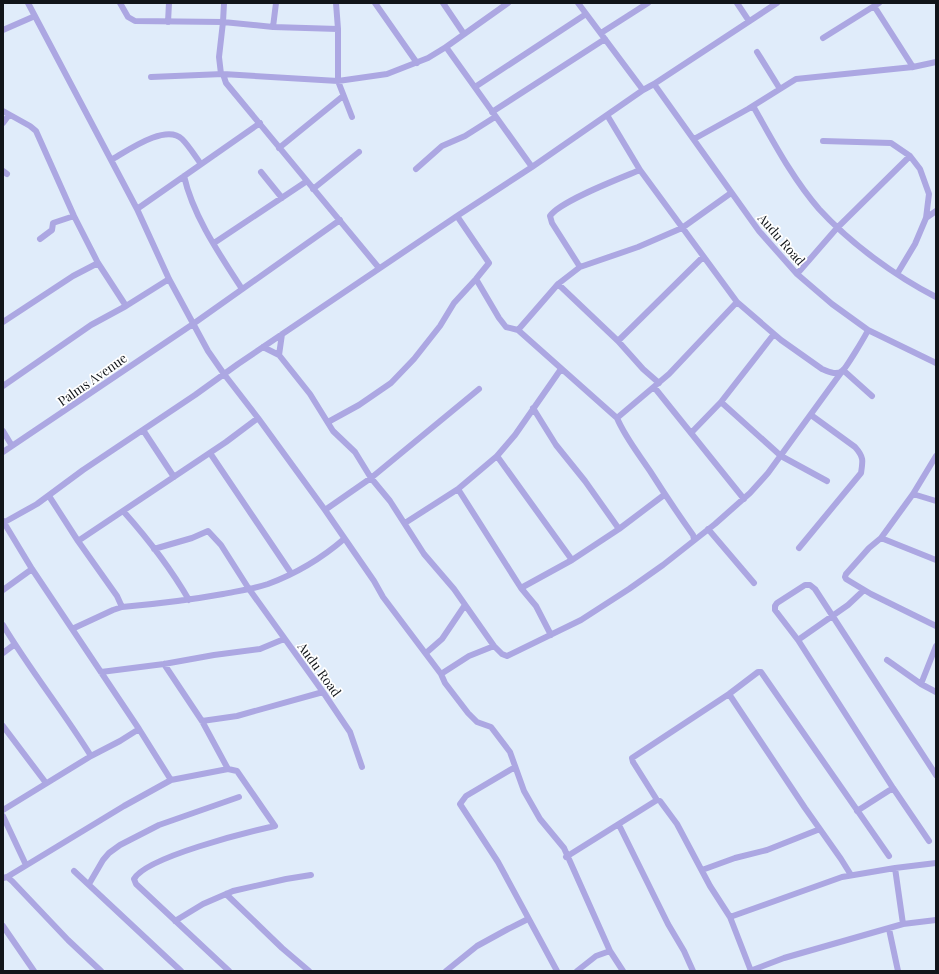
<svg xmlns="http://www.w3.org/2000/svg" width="939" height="974" font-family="'Playfair Display',serif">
<rect width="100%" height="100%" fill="#e0ecfa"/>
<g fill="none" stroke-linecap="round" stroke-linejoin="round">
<!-- minor -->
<path stroke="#aca7e2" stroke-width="6" d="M28,3L137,209L169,279L208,351L224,374L258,418L325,510L374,581L383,597L441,674L445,683L468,713L477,722L491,727L510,752L524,791L540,819L564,848L610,951L623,971
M120,3L128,17L135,21L223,22L273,27L338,29
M224,3L223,22L219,57L221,74H223L226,83L379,268
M336,3L338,29V81L352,117
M375,3L417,63
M443,3L464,34
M578,3L643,90
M737,3L749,21
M874,6L913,67
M168,22L169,3
M273,27L276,3
M3,30L35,16
M601,33L648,3
M823,38L879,3
M446,47L532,167
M757,52L780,89
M151,77L223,74L338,81L387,74L428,58L446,47L508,3
M654,84L759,231L797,274L832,304L868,330L936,363
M475,87L586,14
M753,106C773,141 792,178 819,209C850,243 895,276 936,297
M3,111L30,126L36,131L74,216L98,263L126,306
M492,112L605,39
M607,115L640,170L737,302L781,340L822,369C829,372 837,376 843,370C846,368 866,335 868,330
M3,123L9,115
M694,139L748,109L796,79L913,67L936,62
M823,141L891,143L910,156L920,169L929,194L926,218L915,244L897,274
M279,148L343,96
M111,160C127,151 166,123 182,139C189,146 195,156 201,164
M416,169L442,146L465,136L495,117
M3,171L7,174
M261,172L282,198
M184,176C193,216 220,255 242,289
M313,189L359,152
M137,209L260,123
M926,218L936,211
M40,239L52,230L53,223L74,216
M214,243L307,181
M580,267L552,223L550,216C560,201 621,178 640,170
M797,274L837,228L910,156
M476,279L499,318L506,327L518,330L617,418C625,437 638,453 650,471C664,493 678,514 693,535L694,539
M558,284L618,341L643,369L659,383
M3,322L73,276L98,263
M518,330L558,284L580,267L638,247L682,228L731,193
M618,341L703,257
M263,347L279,355L310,394L333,431L355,452L371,478L479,389
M279,355L282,334
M3,386L91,325L126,306L169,279
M654,387L744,499
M721,402L781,456L827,481
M533,408L556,445L585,481L619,529
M617,418L669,374L737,302
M328,422L359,405L391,383L414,359L440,326L454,303L476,279L489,263L457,216
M143,430L174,477
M3,431L12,446
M691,433L721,402L774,334
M3,452L193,324L340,220
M210,453L291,573
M497,456L572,560
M936,456L913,494L881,538L869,548L846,574L845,577L846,579L871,594L936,626
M458,489L521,588L536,606L551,635
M913,494L936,501
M49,496L78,541L117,596L122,607
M325,510L371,478L390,501L424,554L454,589L494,646L502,654L507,656L581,620L629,589L663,565L715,524L750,493L768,473L843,370L872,396
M124,512C148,539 171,569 189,600
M3,521L32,569L139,729L171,780
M3,523L37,504L83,470L195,395L238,364L457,216L532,167L643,90L654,84L777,3
M405,523L458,489L497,456L515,435L561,369
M708,529L754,583
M881,538L936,560
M78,541L226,442L258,418
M799,548L861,473C863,461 864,457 855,447L811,415
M154,549L192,538L208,531L221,545L249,589L323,692L350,732L362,767
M521,588L572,560L619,529L664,495
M3,590L32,569
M3,625C30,670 63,711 91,756
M72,629L113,610L122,607C156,604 190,600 223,594C238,591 253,589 268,584C295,574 322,558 344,539
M798,640L848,605L864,590
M3,653L15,644
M426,653L442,639L465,605
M887,660L921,684L936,692
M164,664L202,721L228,769
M101,672L164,664L214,655L260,649L284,639
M441,674L469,656L494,646
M921,684L936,646
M729,694L805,808L841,859L851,875
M202,721L237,716L323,692
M3,726L46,783
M515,767L466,796L460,804L498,862L557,971
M657,800L633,762L632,758L729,694L758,672H761L889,856
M3,810L91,756L120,741L139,729
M857,811L893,788
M3,816L26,865
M619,825L668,924L684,951L693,971
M929,841L893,788L798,640L775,610V606L777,603L805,585H810L815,589L936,775
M566,857L657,800L660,801L677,824L710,886L730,917L751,971
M895,868L903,924
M702,870L735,858L767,850L820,829
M74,871L181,971
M7,877L12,881L68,940L101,971
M3,878L7,877L124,806L171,780L228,769L237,771L275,826C248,832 146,857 134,879L136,884L229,971
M89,884L103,860L109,853L120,845L159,825L239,797
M226,894L282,948L309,971
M730,917L842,877L895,868L936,863
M175,921L203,904L233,891L286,879L311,875
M3,926L34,971
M889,929L898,971
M446,971L477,946L508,929L528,919
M577,971L596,956L610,951
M750,971L784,958L903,924L936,920"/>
</g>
<g text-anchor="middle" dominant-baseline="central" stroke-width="3.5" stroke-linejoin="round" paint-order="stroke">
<!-- street labels -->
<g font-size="13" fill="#11151a" stroke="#fff">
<text transform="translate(782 239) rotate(49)">Audu Road</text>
<text transform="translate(92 379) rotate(-35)">Palms Avenue</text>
<text transform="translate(320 669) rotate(54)">Audu Road</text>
</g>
</g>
<!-- border -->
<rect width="939" height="974" fill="none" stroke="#11151a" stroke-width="8"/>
</svg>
